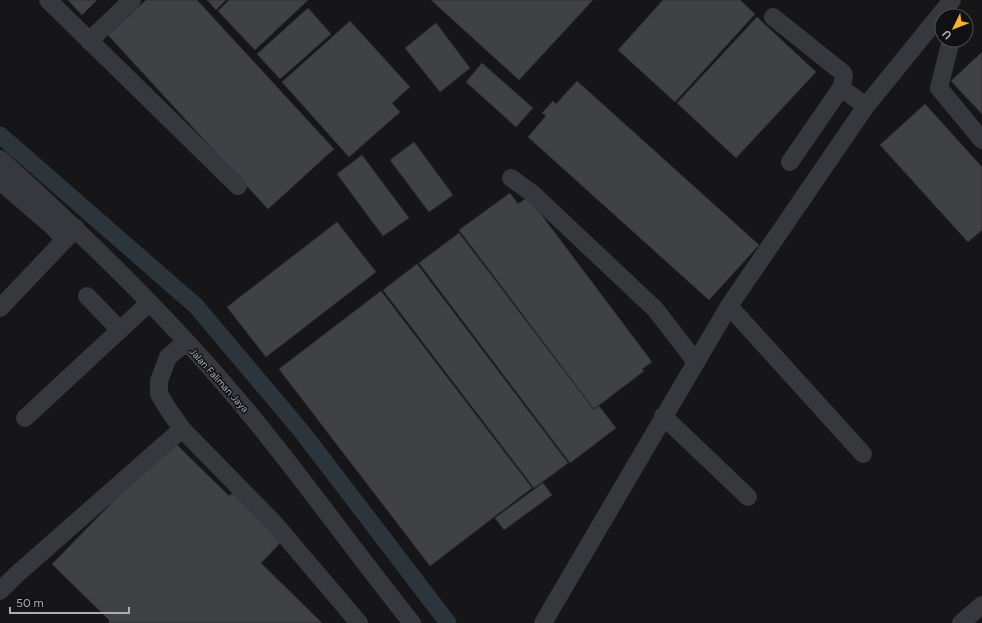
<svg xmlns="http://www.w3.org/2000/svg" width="982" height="623" font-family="Figtree,sans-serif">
<rect width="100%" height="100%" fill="#161618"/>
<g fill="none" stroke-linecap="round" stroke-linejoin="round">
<!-- canal -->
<path stroke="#2c353c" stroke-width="17" d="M0,135L196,306L303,433L448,623"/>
</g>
<!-- building -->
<path fill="#404145" stroke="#303034" d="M68,0H97L82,15Z
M146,0H197L334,149L268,209L108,35Z
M207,0H226L216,10Z
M229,0H308L255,50L218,11Z
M431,0H593L519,80Z
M663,0H740L755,14L675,102L618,50Z
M308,8L331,34L280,79L257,54Z
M757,17L816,72L736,158L677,103Z
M350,21L410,87L392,103L400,112L349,157L282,82Z
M436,23L470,68L440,92L405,48Z
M982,52V114L951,81Z
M482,63L533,108L516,127L466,82Z
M577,81L759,245L709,300L528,137L546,116L542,113L553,101L556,104Z
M925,104L982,167V230L968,242L880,145Z
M414,142L453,195L429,212L390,160Z
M362,155L409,218L383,236L337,174Z
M510,193L518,204L528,197L652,362L642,369L644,371L594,409L459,230Z
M337,222L376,272L266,357L227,307Z
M459,233L594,410L599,406L616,428L570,463L419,263Z
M417,264L568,463L534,488L383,290Z
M381,291L532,488L430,566L279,369Z
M173,441L229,496L234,492L283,540L261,563L322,623H108L110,621L52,564Z
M543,483L552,495L504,530L495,518Z"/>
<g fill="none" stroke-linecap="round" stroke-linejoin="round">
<!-- minor -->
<path stroke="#37383d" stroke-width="18" d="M48,0L238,186
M773,17L843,73L844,77L841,88
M951,40L939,88L982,140
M89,41L132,0
M0,159C89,240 177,325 253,418C308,485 358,556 412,623
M790,162L841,88L866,106
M511,178L533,194L655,309L696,362
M0,181L52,226L65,240
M87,296L120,330
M729,306L863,454
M0,308L76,228
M186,342L168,357L159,381V394L168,409L182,429L275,524L359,623
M663,416L748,497
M25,418L149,303
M0,591L16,575L182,429
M543,623L729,306L866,106L952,0
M961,623L982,605"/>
</g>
<g text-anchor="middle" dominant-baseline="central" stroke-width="3" stroke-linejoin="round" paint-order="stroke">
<!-- street labels -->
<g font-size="10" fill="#a8adb8" stroke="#111113">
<text transform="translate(219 380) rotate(48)">Jalan Faliman Jaya</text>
</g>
</g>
<!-- north arrow -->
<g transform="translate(954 28) rotate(227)"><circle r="19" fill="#111113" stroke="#4d4f55"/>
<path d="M0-3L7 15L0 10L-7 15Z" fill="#f2b134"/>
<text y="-6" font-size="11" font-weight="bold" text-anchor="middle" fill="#a8adb8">U</text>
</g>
<!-- scale -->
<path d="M10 607v6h119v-6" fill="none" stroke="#a8adb8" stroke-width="2"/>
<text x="16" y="607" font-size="12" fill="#a8adb8" stroke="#111113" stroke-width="3" paint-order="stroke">50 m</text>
</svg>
